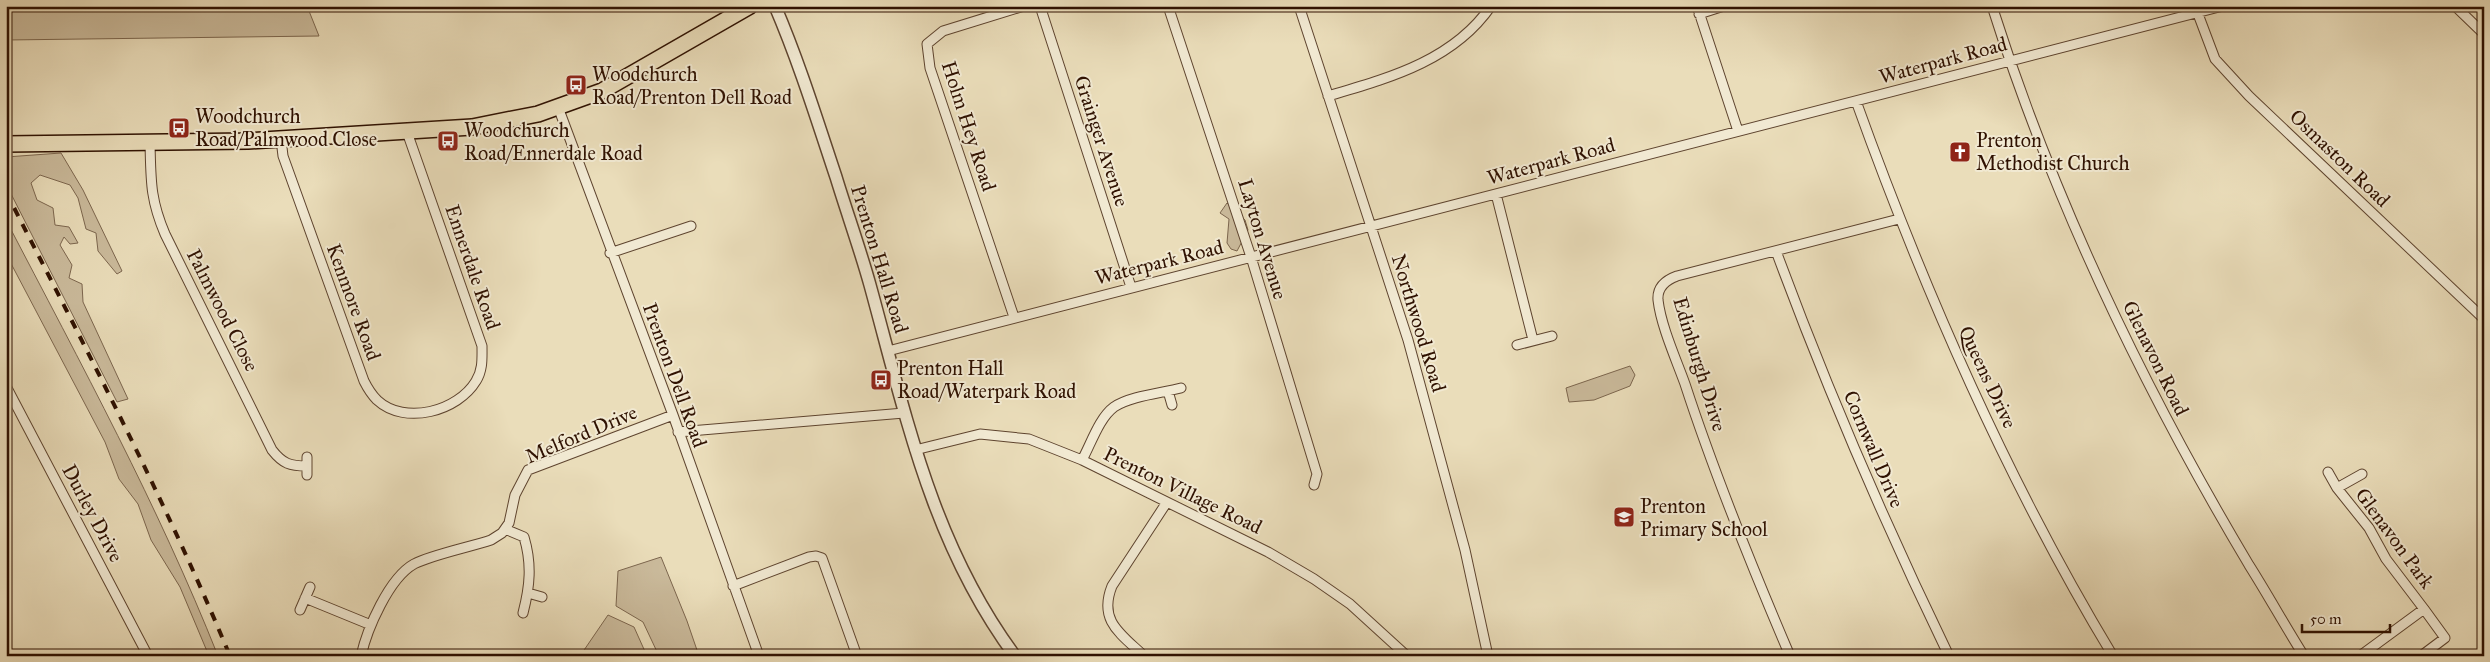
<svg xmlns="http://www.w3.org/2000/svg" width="2490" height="662" font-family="'IM FELL Great Primer',serif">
<rect width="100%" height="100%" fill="#eaddba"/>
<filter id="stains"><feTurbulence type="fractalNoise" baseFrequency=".004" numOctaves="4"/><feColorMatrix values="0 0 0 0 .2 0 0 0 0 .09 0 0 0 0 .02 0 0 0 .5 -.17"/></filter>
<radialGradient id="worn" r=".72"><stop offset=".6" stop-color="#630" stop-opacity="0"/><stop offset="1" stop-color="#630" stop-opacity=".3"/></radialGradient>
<!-- green -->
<path fill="#caba9b" stroke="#7c664e" d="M6,6H307L319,36L6,40Z
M61,153L83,190L122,271L117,274L98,251L96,233L86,229L78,198L70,185L40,175L31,183L37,200L53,208L55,225L69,227L78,243L70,244L64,237L60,245L72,265L69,278L82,284L83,302L128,399L117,402L6,184V157Z
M1227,203L1245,220L1248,230L1237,251L1231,249L1227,243L1229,219L1220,213Z
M6,220C81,364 158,505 218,656H209L180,587L151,540L138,504L119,479L105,442L6,254Z
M1630,366L1635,375L1630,386L1594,400L1569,402L1566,388Z
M661,557L687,621L699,656H659L643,622L616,606L618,571Z
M608,615L634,627L647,656H580Z"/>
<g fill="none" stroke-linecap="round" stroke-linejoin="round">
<!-- minor casing -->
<g stroke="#5e442f" stroke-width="11">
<path id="minor" d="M1040,6L1131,287
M1168,6L1251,257L1317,474L1314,485
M1299,6L1408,340L1465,550L1488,656
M1697,6L1738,131
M1992,6C2054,202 2144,389 2249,565C2268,595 2285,626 2304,656
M2195,6L2215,59L2249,96L2484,319
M2455,6L2484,34
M1699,14L1724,6
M1328,96C1389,78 1453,61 1491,6
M1856,101C1925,293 2007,481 2113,656
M558,107L673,415L759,656
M281,139L283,156L364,381C367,387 371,394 377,400C405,426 458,411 476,381C483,370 482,358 482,346L407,132
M150,143C151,180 150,199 165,234L272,450C283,464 290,466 307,466
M1496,194L1533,340
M1776,251C1827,389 1885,524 1949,656
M610,253L691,226
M1014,317L930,68L927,44L943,31L1024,6
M1517,345L1552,336
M888,351L2223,6
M6,386L148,656
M1168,391L1172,405
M678,432L904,413
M915,450L980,434L1029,439L1082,460L1268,552L1314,579L1350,604L1407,656
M1082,460C1091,444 1099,418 1114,407C1130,396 1162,393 1181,388
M2328,472L2337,488L2369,528L2386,559L2424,609
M307,475V457
M2337,488L2362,474
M505,529L524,537C532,564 530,586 523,613
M733,586L809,557L816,556L822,558L857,656
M528,593L542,597
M305,598L371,625
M300,610L310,587
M361,656C367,629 389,578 414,564C431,555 470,547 491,540L502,533L509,523L515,495L528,470L673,415
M1144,656C1121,634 1098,621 1112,586L1167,502
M1790,656C1752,567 1715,476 1685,384C1676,359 1661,326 1658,300C1657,287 1666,280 1677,276L1899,219
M2360,656L2424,609L2445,638L2421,656"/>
</g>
<!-- tertiary casing -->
<g stroke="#5e442f" stroke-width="14">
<path id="tertiary" d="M775,6C799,62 817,120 836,177C847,213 860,249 870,285C906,416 932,544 1015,656"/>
</g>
<!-- trunk casing -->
<g stroke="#2f1101" stroke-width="18">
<path id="trunk" d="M6,144L248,141L472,127L538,114L602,91L750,6"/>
</g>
<!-- minor -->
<use href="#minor" stroke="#f1e9d2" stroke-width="9"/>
<!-- tertiary -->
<use href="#tertiary" stroke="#f1e9d2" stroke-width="11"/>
<!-- trunk -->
<use href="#trunk" stroke="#eaddba" stroke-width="15"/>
<!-- rail -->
<path stroke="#2f1101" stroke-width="4" stroke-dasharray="9 9" stroke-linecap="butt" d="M6,192C84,345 164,497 230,656"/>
</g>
<!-- icons -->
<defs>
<g id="bus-square" transform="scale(1.125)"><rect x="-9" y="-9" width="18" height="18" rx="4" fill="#8f2418" stroke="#f1e9d2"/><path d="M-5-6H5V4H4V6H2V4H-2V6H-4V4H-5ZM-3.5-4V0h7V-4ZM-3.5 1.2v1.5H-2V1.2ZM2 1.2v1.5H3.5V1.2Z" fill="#fff"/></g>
<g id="church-square" transform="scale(1.125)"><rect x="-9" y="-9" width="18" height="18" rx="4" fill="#8f2418" stroke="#f1e9d2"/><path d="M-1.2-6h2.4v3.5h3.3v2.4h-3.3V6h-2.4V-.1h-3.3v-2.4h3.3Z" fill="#fff"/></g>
<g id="school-square" transform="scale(1.125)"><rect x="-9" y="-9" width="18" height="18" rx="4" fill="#8f2418" stroke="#f1e9d2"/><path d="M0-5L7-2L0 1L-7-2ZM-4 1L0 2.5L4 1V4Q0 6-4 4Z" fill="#fff"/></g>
</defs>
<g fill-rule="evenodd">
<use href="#bus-square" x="576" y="85"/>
<use href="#bus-square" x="179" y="128"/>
<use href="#bus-square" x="448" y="141"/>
<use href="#church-square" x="1960" y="152"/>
<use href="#bus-square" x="881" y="380"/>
<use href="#school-square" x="1624" y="517"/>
</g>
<g text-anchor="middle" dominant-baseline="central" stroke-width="4" stroke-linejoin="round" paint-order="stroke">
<!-- street labels -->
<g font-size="20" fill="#2f1101" stroke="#f1e9d2">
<text transform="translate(1943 60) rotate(-15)">Waterpark Road</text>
<text transform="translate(969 126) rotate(72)">Holm Hey Road</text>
<text transform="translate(1102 141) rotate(72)">Grainger Avenue</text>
<text transform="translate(2340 158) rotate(44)">Osmaston Road</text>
<text transform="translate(1551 161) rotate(-15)">Waterpark Road</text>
<text transform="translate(1263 239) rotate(73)">Layton Avenue</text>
<text transform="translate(880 259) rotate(73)">Prenton Hall Road</text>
<text transform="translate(1159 262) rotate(-14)">Waterpark Road</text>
<text transform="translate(473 267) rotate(71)">Ennerdale Road</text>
<text transform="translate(354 302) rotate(70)">Kenmore Road</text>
<text transform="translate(223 310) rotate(63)">Palmwood Close</text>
<text transform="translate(1419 323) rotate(73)">Northwood Road</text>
<text transform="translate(2156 358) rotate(64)">Glenavon Road</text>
<text transform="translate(1700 364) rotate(73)">Edinburgh Drive</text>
<text transform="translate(675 375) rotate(70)">Prenton Dell Road</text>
<text transform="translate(1988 377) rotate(65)">Queens Drive</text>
<text transform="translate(581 434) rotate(-23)">Melford Drive</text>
<text transform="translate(1874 449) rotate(67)">Cornwall Drive</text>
<text transform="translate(1183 490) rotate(26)">Prenton Village Road</text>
<text transform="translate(93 513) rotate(62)">Durley Drive</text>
<text transform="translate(2395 538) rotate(54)">Glenavon Park</text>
</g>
<!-- poi labels -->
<g font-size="20" fill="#2f1101" stroke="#f1e9d2" text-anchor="start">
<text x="592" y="74">Woodchurch<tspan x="592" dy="23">Road/Prenton Dell Road</tspan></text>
<text x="195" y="116">Woodchurch<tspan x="195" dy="23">Road/Palmwood Close</tspan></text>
<text x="464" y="130">Woodchurch<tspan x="464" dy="23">Road/Ennerdale Road</tspan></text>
<text x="1976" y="140">Prenton<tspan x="1976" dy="23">Methodist Church</tspan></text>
<text x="897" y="368">Prenton Hall<tspan x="897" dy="23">Road/Waterpark Road</tspan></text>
<text x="1640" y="506">Prenton<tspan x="1640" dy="23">Primary School</tspan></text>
</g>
</g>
<!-- margin -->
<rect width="2490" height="662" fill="none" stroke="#eaddba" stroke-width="25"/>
<rect x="8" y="8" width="2475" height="647" fill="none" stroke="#2f1101" stroke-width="2.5"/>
<rect x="12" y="12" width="2465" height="637" fill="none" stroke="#2f1101"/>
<!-- scale -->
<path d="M2302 624v8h88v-8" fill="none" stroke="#2f1101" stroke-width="2.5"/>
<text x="2310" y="624" font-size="15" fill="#2f1101" stroke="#f1e9d2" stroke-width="4" paint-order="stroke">50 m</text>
<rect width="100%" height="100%" filter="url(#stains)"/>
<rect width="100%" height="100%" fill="url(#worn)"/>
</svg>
